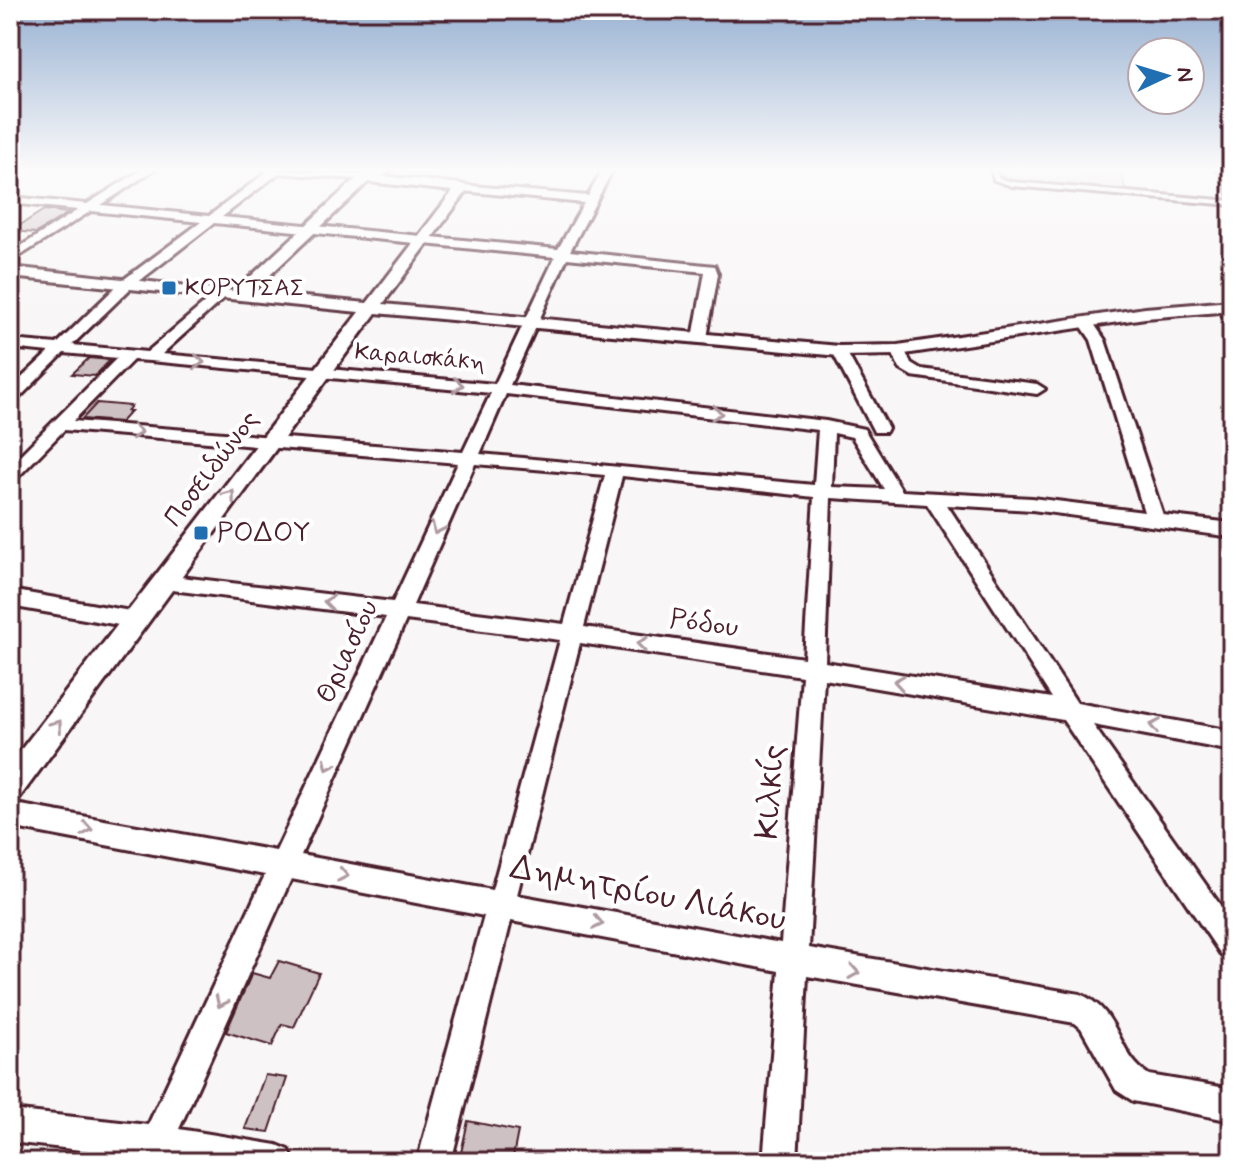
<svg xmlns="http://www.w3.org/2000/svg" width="1242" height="1172" font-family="Mynerve,sans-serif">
<rect width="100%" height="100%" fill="#f8f6f7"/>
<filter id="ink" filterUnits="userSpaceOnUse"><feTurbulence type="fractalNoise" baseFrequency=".0125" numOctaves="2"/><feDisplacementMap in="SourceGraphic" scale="16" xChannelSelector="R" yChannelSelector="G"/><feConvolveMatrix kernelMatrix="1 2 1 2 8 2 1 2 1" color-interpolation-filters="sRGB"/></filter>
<g filter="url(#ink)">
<!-- green -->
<path fill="#ded6d9" stroke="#947a82" stroke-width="2" d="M1002,169H1121L1125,190L1009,181L1002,178Z"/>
<!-- building -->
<path fill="#cdc1c4" stroke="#4a1f2b" stroke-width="2" d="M44,210L68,213L36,233L11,231Z
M89,358L110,360L95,376L72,374Z
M97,403L131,406L127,411H131L121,422L82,419Z
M279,961L319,973L294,1027L282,1024L272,1046L226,1032L252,973L270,978Z
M265,1075L287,1078L269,1132L245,1129Z
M468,1121L518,1131L512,1162H459Z"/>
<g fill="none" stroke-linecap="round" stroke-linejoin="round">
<!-- service casing -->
<g stroke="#4a1f2b" stroke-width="6">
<path id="service" d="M991,169H996L998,178L1013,182L1232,201V205L1012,186L994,180Z
M1215,169C1228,169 1232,184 1232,196L1229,194L1221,174Z"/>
</g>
<!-- minor casing -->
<g stroke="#4a1f2b" stroke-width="6">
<path id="minor" d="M143,169H155L101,205L209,216L267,172L260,169L365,175L369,176V180L279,173L222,217L558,249L584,203L462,191L457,188L462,185L588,196L603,169H613L570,251L715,266L718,274L707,338L700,342L693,338L705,272L567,258L510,385L826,421L864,429L902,491L1032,498L1144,512L1091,340L1078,321L1090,318L1105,340L1163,515L1232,523V537L1032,510L947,505L1077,703L1232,731V751L1093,725L1232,922V960L1222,956L1063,720L824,679L809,948L1080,994C1121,1011 1116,1054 1149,1075L1232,1089V1121L1133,1101L1116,1090L1081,1028L1075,1023L807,976L797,1162H763L779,971L511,921L451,1162H417L484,916L291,879L179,1129L277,1145L289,1150L294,1162H131L134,1156L10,1142V1110L148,1125L265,875L10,827V803L276,851L386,617L164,589L157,587L154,582L157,577L164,575L393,602L458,463L64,430L16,479L10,481V465L117,358L64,353L16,401L10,403V389L49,352L10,348V340L57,344L123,280L201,222L91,211L10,262V253L78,210L10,203V197L87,204ZM214,223L555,257L495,384L162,354L225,297L227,294L220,290L147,352L72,345L133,286ZM133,360L150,361L491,393L463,452L73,421ZM506,394L818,430L814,485L480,454ZM834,433L852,437L884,489L832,487ZM475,464L605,475L564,624L413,605ZM622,476L814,497L804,658L584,627ZM831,498L927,504L1052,698L825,662ZM406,620L560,640L492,890L301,855ZM580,643L802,676L781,943L517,895Z
M1225,303L1232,307V324L1227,323L1218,307Z
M898,346L903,347L911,363L921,369L1037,384L1045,389L1037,394L912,376L900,369L891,350Z
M839,347L846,351L888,428L886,432H874L872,428L832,351Z
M10,590L136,612L143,614L146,620L143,626L136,628L10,606Z"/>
</g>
<!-- tertiary casing -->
<g stroke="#4a1f2b" stroke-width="6">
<path id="tertiary" d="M377,169H394L382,176L462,184L469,188L383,304L839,346L898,345L1145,308L1232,301V311L1145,318L898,355L839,356L376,313L20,797L10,800V764L359,312L10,277V267L235,291L360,175ZM368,182L453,191L367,303L252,292Z"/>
</g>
<!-- service -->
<use href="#service" fill="#fff" fill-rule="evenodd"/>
<!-- minor -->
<use href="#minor" fill="#fff" fill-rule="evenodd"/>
<!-- tertiary -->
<use href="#tertiary" fill="#fff" fill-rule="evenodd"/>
</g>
<!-- one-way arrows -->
<defs><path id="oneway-chevron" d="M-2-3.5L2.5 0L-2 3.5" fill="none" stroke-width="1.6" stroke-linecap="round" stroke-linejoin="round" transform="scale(2)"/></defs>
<g stroke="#ae9aa0">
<use href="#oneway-chevron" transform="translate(199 362) rotate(5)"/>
<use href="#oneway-chevron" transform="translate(458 385) rotate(5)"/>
<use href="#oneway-chevron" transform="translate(717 413) rotate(7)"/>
<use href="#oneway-chevron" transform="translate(137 432) rotate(5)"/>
<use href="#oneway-chevron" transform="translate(230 495) rotate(-53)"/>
<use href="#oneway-chevron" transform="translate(437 529) rotate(115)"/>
<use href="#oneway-chevron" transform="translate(329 602) rotate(-173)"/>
<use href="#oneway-chevron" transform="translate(642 644) rotate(-172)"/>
<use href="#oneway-chevron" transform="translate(899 682) rotate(-171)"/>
<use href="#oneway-chevron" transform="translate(57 725) rotate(-53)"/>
<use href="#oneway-chevron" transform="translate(1155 726) rotate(-169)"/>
<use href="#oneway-chevron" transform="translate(329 765) rotate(115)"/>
<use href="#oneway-chevron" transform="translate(87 829) rotate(10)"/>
<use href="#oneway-chevron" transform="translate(343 875) rotate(11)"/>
<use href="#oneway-chevron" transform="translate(598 923) rotate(11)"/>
<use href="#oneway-chevron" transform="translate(854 972) rotate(9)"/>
<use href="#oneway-chevron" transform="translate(221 1002) rotate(115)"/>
</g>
</g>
<!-- sky -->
<linearGradient id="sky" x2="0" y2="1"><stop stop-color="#97b1d2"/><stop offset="0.51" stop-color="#fcfbfb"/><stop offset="1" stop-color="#fcfbfb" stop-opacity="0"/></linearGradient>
<rect width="1242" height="333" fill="url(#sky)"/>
<!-- markers -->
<g fill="#1f6fb2" stroke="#fff" stroke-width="3">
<rect x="161" y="280" width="16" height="16" rx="4"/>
<rect x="193" y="525" width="16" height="16" rx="4"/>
</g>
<g text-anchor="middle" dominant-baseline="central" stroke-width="8" stroke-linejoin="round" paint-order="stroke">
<!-- far-poi labels -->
<g font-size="24" fill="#4a1f2b" stroke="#fff" text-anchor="start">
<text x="185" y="288">ΚΟΡΥΤΣΑΣ</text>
</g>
<!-- far-street labels -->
<g font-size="24" fill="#4a1f2b" stroke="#fff">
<text transform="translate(420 358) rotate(5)">Καραισκάκη</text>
</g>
<!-- street labels -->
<g font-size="28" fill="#4a1f2b" stroke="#fff">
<text transform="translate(212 469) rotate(-53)">Ποσειδώνος</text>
<text transform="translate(704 624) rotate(8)">Ρόδου</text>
<text transform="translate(348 652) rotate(-65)">Θριασίου</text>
</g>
<!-- poi labels -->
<g font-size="28" fill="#4a1f2b" stroke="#fff" text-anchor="start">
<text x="217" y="533">ΡΟΔΟΥ</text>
</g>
<!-- near-street labels -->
<g font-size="34" fill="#4a1f2b" stroke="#fff">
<text transform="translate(771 792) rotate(-86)">Κιλκίς</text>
<text transform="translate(648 894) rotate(11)">Δημητρίου Λιάκου</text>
</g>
</g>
<!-- margin -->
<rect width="1242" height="1172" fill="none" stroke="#fff" stroke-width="40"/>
<rect x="20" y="20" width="1202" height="1132" fill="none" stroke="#4a1f2b" stroke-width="3" filter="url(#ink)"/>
<!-- north arrow -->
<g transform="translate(1166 76) rotate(86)"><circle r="38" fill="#ffffff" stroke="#b7a5aa" stroke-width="2"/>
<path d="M0-6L14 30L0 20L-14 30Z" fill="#1f6fb2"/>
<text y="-12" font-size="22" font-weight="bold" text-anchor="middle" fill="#4a1f2b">N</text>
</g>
</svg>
